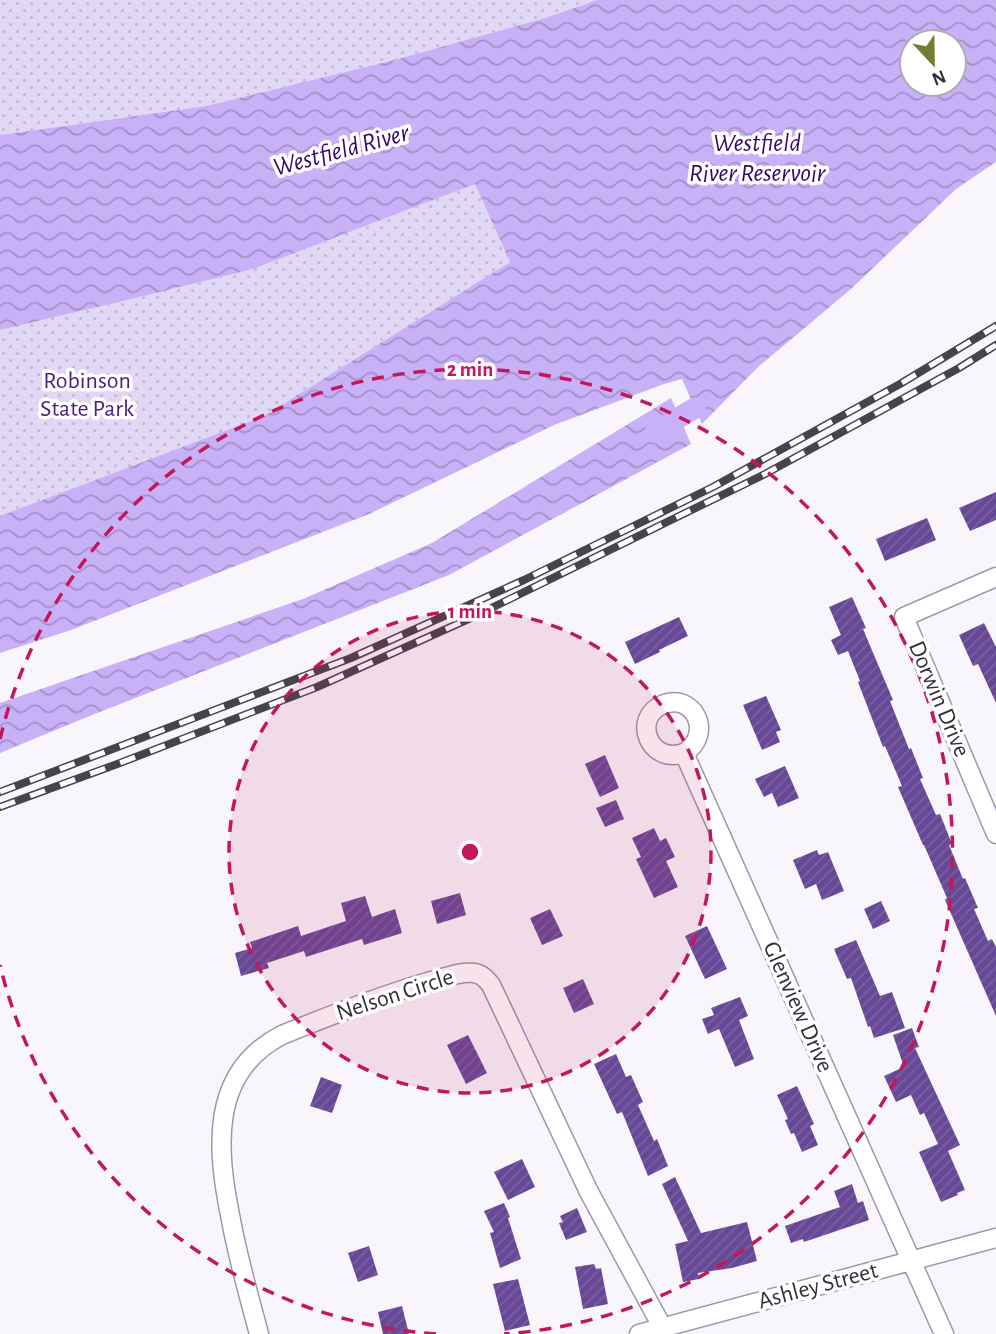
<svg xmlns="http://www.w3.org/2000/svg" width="996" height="1334" font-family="'Alegreya Sans',sans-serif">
<defs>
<pattern id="green-dots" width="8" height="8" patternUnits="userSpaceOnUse" patternTransform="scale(1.75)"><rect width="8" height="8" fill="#e1d8f6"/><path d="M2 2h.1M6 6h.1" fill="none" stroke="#c2bad4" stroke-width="1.8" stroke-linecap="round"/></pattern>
<pattern id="water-waves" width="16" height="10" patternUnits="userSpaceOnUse" patternTransform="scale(1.75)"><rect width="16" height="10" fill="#c9b1f7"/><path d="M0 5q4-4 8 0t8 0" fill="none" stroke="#a490c9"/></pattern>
<pattern id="building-hatch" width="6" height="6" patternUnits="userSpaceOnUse" patternTransform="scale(1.75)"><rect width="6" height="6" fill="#674897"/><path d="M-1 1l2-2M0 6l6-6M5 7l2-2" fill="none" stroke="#7960a0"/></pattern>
</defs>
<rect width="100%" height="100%" fill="#f8f6fb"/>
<!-- green -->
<path fill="url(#green-dots)" d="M0,0H597L545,18L398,59L206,106L0,135Z
M475,184L510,262L264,416L0,516V330L144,296L253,269Z"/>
<!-- water -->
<path fill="url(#water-waves)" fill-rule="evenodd" d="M597,0H996V162L956,189L851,289L758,367L702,424L682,379L664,384L554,425L369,514L71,630L0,653V516L264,416L510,262L475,184L253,269L144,296L0,330V135L206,106L398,59L545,18ZM954,42V84H912V42Z
M671,398L691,444L449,575L92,715L0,753V703L303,599L432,543Z"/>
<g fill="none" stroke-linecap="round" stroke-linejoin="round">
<!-- canal -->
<path stroke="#c9b1f7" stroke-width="21" d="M655,432L695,408"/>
</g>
<!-- building -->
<path fill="url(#building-hatch)" d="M996,492V520L970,531L959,508Z
M927,518L936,540L885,561L876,539Z
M852,597L866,628L863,629L893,700L890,701L909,749L911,748L923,778L920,779L936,815L940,814L952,844L949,845L963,879L965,878L978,908L974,909L988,941L992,939L996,947V1016L945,900L947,898L924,845H923L898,787L902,786L885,746L883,747L858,682L860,681L848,651L838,655L831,640L841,635L829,607Z
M679,617L688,636L659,650L660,652L635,664L625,642Z
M984,623L996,647V703L978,664L973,666L959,635Z
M766,696L781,730L776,732L780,742L762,750L743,705Z
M605,755L619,788L600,797L585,764Z
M785,766L799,798L778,807L772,793L764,797L755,779Z
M616,800L624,819L605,827L596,808Z
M654,828L660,841L666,838L675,857L666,861L678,887L654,898L636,859L641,857L632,838Z
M817,850L819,855L828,852L844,891L822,900L816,884L805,889L793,860Z
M460,893L466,915L437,924L431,901Z
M365,896L372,917L395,909L402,933L364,945L362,939L306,957L304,951L267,963L269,968L241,976L235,953L252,948L250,942L298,926L301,936L346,921L341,903Z
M881,901L890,921L873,929L864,909Z
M550,909L563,936L542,945L530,918Z
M707,926L727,969L705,979L685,936Z
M856,940L880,996L892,992L905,1028L874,1038L870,1026L868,1027L851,978L847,979L834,949Z
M583,979L594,1004L574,1013L563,988Z
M740,997L748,1016L739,1020L754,1059L735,1067L719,1029L708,1034L702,1019L714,1015L711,1008Z
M912,1028L919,1047L915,1048L960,1145L948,1151L965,1190L957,1193L958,1195L941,1202L919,1152L938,1144L924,1113L920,1115L911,1095L896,1102L884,1076L904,1067L893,1035Z
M468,1035L487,1073L466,1084L447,1045Z
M616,1054L626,1077L631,1075L643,1102L638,1105L654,1141L657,1139L668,1166L648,1176L622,1112L617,1114L594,1064Z
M321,1077L342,1085L332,1113L310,1106Z
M797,1086L814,1124L810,1126L818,1145L802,1152L794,1133L791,1134L785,1120L788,1119L777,1095Z
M522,1159L535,1187L508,1200L494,1172Z
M675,1177L701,1233L747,1222L757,1261L732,1268L698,1273L699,1279L683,1282L675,1244L688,1241L662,1184Z
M852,1184L858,1203L863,1201L869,1220L804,1242L803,1239L791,1243L785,1226L840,1207L834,1191Z
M504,1203L510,1217L508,1218L521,1259L500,1268L490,1233L494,1232L484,1211Z
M577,1208L587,1232L566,1240L559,1223L563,1222L560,1216Z
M369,1246L378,1275L358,1282L348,1253Z
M594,1264L596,1269L601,1268L608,1304L583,1309L575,1267Z
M518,1279L530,1325L505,1331L493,1284Z
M402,1306L409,1334H383L378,1312Z"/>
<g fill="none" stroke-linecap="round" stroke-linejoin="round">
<!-- street casing -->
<g stroke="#9e97af" stroke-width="21">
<path id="street" d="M996,577L904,617L996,834
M684,753C715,734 693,691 662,705C631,719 650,765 684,753L944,1334
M259,1334C249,1296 238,1259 231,1220C217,1152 208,1073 282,1035C331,1015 380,996 431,981C444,978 460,971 474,973C482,974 486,979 491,985L589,1192L666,1334
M639,1334L996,1238"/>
</g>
<!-- street -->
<use href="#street" stroke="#fff" stroke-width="18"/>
<!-- rail casing -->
<g stroke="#46434d" stroke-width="8">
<path id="rail" d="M0,792L351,658L524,580L713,487L900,384L996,326
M0,807L120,763L317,687L473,617L765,474L959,368L996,345"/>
</g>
<!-- rail -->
<use href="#rail" stroke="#fff" stroke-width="5" stroke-dasharray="16" stroke-linecap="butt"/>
</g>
<!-- distance rings -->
<circle cx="470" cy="852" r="241" fill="#c2185b" fill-opacity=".12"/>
<g fill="none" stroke="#c2185b" stroke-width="3.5" stroke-dasharray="12 9">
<circle cx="470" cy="852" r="241"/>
<path d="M436 1334A483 483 0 0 1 0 965M0 739A483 483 0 1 1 504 1334"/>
</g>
<g text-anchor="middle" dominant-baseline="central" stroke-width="7" stroke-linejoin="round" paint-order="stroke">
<!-- park labels -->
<g font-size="24" fill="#4b1d80" stroke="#fff">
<text x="87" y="381">Robinson<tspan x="87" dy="28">State Park</tspan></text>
</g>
<!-- street labels -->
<g font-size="24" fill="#322f39" stroke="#fff">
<text transform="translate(939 699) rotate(67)">Dorwin Drive</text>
<text transform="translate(395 995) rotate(-18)">Nelson Circle</text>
<text transform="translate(798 1007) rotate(66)">Glenview Drive</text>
<text transform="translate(818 1286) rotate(-15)">Ashley Street</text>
</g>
<!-- water labels -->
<g font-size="26" font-style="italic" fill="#3c046d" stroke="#fff">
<text x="757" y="143">Westfield<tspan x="757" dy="30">River Reservoir</tspan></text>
<text transform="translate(341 150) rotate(-15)">Westfield River</text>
</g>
</g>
<circle cx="470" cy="852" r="10" fill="#c2185b" stroke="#fff" stroke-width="3.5"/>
<g font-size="21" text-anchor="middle" font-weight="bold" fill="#c2185b" stroke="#fff" stroke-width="7" stroke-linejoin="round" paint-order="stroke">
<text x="470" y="376">2 min</text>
<text x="470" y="618">1 min</text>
</g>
<!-- north arrow -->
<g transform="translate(933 63) rotate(158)"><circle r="33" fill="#ffffff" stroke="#adacb0" stroke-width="2"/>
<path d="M0-5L12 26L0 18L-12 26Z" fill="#70802f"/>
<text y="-10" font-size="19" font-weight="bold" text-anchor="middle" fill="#322f39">N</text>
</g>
</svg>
